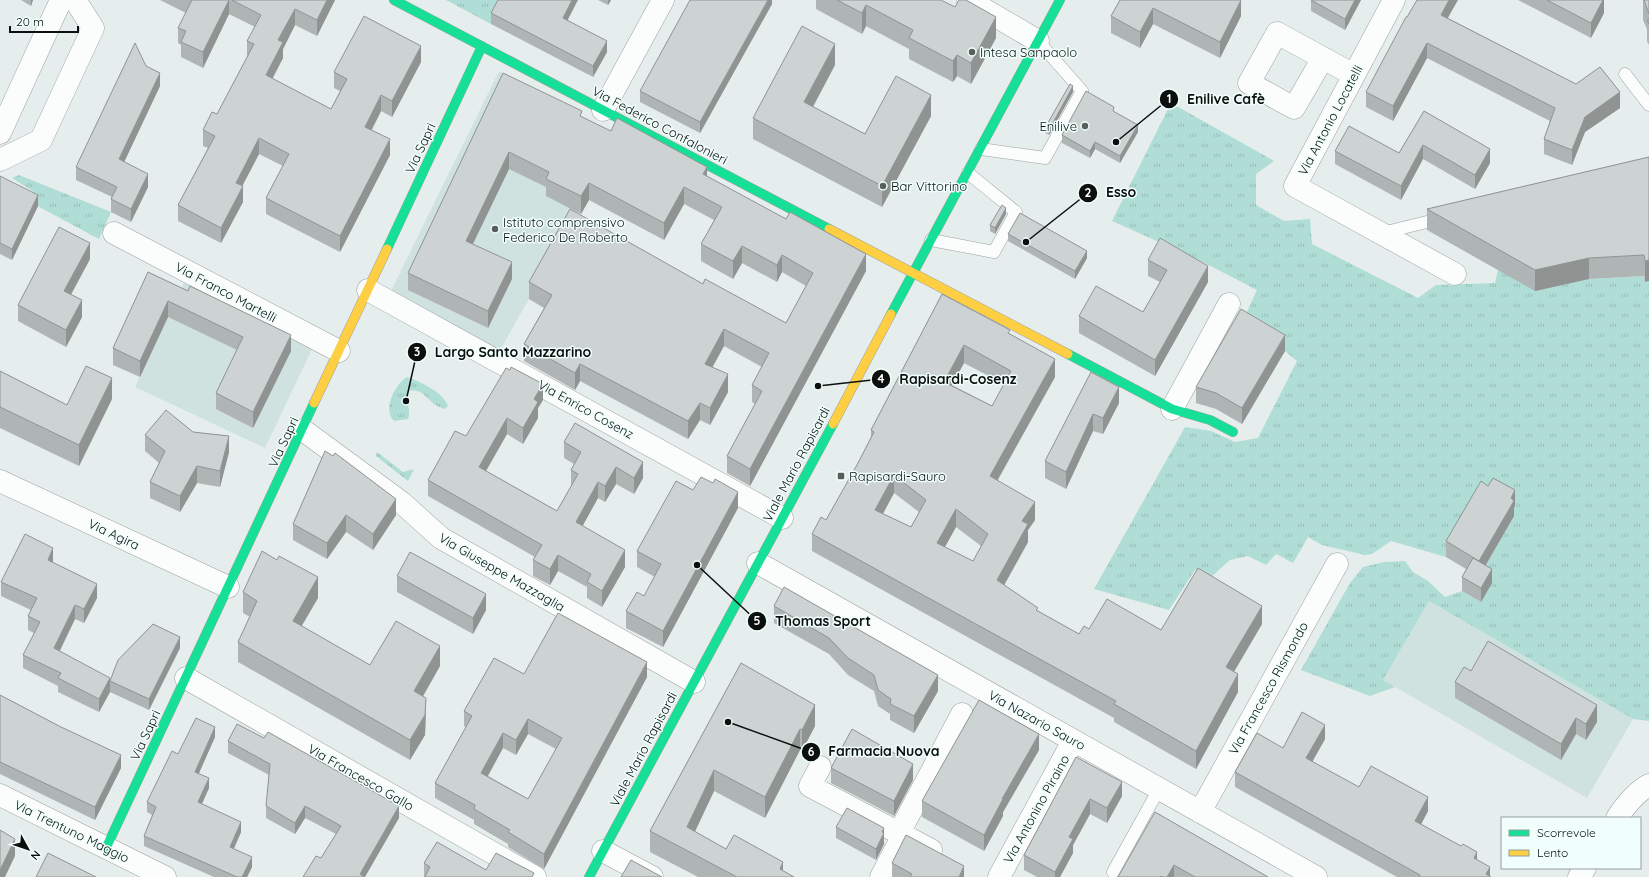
<svg xmlns="http://www.w3.org/2000/svg" width="1649" height="877" font-family="Quicksand,sans-serif">
<defs>
<pattern id="grass-tufts" width="24" height="20" patternUnits="userSpaceOnUse"><rect width="24" height="20" fill="#b0ddd6"/><path d="M3 7l-1-3M5 7V3M7 7l1-3M15 17l-1-3M17 17v-4M19 17l1-3" fill="none" stroke="#96bdb6"/></pattern>
</defs>
<rect width="100%" height="100%" fill="#e5eeec"/>
<!-- built -->
<path fill="#d0e2df" d="M499,71L617,135L581,207L499,352L391,291Z
M184,283L312,349L265,448L135,387Z
M1429,601L1633,719L1587,798L1383,680Z"/>
<!-- grass -->
<path fill="url(#grass-tufts)" d="M446,0H504L491,24Z
M1171,103L1274,161L1256,174V205L1284,221L1310,219L1312,244L1418,298L1436,285L1495,283L1498,270L1551,287L1589,279L1644,276L1645,282L1649,281V721L1633,719L1429,601L1383,680L1395,687L1370,696L1301,670L1350,583L1363,567L1384,562L1405,561L1413,572L1428,581L1445,597L1462,591L1481,602L1479,576L1481,497L1446,557L1391,541L1372,554L1365,555L1322,545L1308,537L1293,563L1276,554L1266,565L1248,556L1230,560L1211,577L1195,570L1169,610L1094,589L1185,427L1211,431L1235,442L1258,438L1297,361L1285,351L1241,325L1257,290L1197,259L1112,221Z
M19,175L111,212L99,239L30,202L34,192L12,178Z
M407,377C422,383 442,391 448,406L445,409C440,407 436,406 433,403C422,395 423,389 408,391C404,401 412,408 408,419L394,421C382,410 395,384 407,377Z
M377,452L403,472L414,469L408,481L376,456Z"/>
<g fill="none" stroke-linecap="round" stroke-linejoin="round">
<!-- lane casing -->
<g stroke="#9ca2a1" stroke-width="13">
<path id="lane" d="M1625,74L1649,105
M981,149L1045,158L1082,91L1038,41
M1382,233L1443,218
M931,240L994,252L1016,212L968,173
M1113,872L1159,789"/>
</g>
<!-- street casing -->
<g stroke="#9ca2a1" stroke-width="23">
<path id="street" d="M968,0L1038,41
M1394,0L1295,186L1455,274
M1323,58L1294,108L1249,83L1277,33L1354,75
M603,110L663,0
M0,133L61,0
M0,160L41,140L93,28L75,0
M114,233L339,351
M368,290L782,518
M1172,409L1229,304
M303,430L401,502L441,538L694,682
M0,481L228,587
M758,563L1316,877
M186,678L535,877
M820,767L810,786L931,850
M0,795L165,877
M1200,812L1337,564
M1617,818C1625,806 1636,792 1649,785
M899,833L962,714
M603,851L652,877
M881,877L903,835
M999,877L1073,741
M1579,877L1585,868"/>
</g>
<!-- fast casing -->
<g stroke="#9ca2a1" stroke-width="10">
<path id="fast" d="M394,0L829,229
M387,249L482,46
M891,314L1060,0
M1068,354L1172,409L1210,420L1233,432
M106,848L314,403
M589,877L833,424"/>
</g>
<!-- slow casing -->
<g stroke="#9ca2a1" stroke-width="10">
<path id="slow" d="M829,229L1068,354
M314,403L387,249
M833,424L891,314"/>
</g>
<!-- lane -->
<use href="#lane" stroke="#fbfcfc" stroke-width="12"/>
<!-- street -->
<use href="#street" stroke="#fbfcfc" stroke-width="22"/>
<!-- fast -->
<use href="#fast" stroke="#16e098" stroke-width="9"/>
<!-- slow -->
<use href="#slow" stroke="#ffcf43" stroke-width="9"/>
</g>
<!-- wall -->
<path fill="#afb5b5" fill-rule="evenodd" d="M21,0H33L31,6Z
M160,0H335L317,36L295,25L283,49V58L272,79L331,109L340,91L334,88V72L421,62L392,117L381,111L372,130L390,155L340,252L266,214V198L283,166L259,154L242,186L243,202L221,243L178,221V205L208,148L203,146V130L217,114L247,57V41L255,27L229,14L203,68L181,57V45L178,43V28L186,13Z
M598,0H611L608,5Z
M772,0V4L700,133L640,102V91Z
M816,0H941L996,38L971,84L957,76L953,82L909,59V49L866,26L862,34L816,9Z
M1120,0L1241,16L1220,58L1153,24L1140,48L1111,33V16Z
M1311,0H1361L1345,30L1311,11Z
M1518,0H1604V13L1591,38Z
M1643,0H1649V45L1647,41V29L1643,20Z
M491,13L567,20L607,52L593,77L491,24Z
M1448,18L1620,108L1585,132L1572,165L1544,154V139L1550,121L1427,58L1393,121L1366,107V92Z
M835,65L813,107L865,134L931,116L882,207L753,139V118Z
M146,66L160,86L124,162L148,187L131,222L111,212V199L112,197L76,180V167Z
M503,73L582,118L707,176L866,271L750,486L727,473V456L755,404L752,402V385L762,367L724,346L712,367L728,392L710,425L700,420L688,439L580,381L575,390L524,361V344L544,308L529,299V282L703,284L786,323L806,286L782,272L777,282L742,263L733,279L701,261V244L714,220L684,204L664,240L589,200L581,214L546,196V187L509,169L473,244L512,279L488,328L408,290V273Z
M1073,92L1049,135L1045,133V128Z
M1424,111L1490,163L1475,189L1423,159L1401,200L1335,164V151L1399,153Z
M1114,112L1138,132L1120,163L1095,149L1090,158L1062,143V135Z
M1649,157L1645,282L1644,276L1589,279L1535,291L1427,230V209Z
M0,176L38,206L12,260L0,254Z
M1006,214L995,234L990,231V225Z
M1008,234L1087,258L1075,279L1008,241Z
M90,259L71,295L82,317L66,347L18,321V305Z
M1148,260L1208,282L1155,376L1079,333V316L1143,312L1160,282L1148,276Z
M148,272L188,291L291,351L253,428L216,409V393L237,350L168,317L140,377L113,365V348Z
M942,294L1010,334L1055,377L998,480L1035,520L1028,530V542L1004,585L1038,611L1079,634L1089,629L1161,630L1262,624L1234,672L1238,692L1196,769L1114,722V718L812,551V534L826,520L858,463L871,437V430ZM964,363L1004,384L992,406L952,385ZM894,493L919,512L911,527L883,514ZM956,527L981,546L973,561L945,547Z
M1285,351L1242,424L1216,409L1196,403V387Z
M0,371L67,405L112,399L79,466L0,428Z
M1119,387V403L1103,434L1093,431L1066,489L1045,478V461Z
M543,400L538,408V418L523,444L507,434L486,471L557,511L571,486V470L574,464L564,458V442L643,478L634,494L616,484L605,502L598,498L582,526L625,567L602,607L587,598V587L558,571L550,585L533,576V560L535,557L428,496V480L466,436Z
M193,432L229,452L220,487L197,483L180,512L150,498V482L159,463L145,451V435Z
M325,451L396,515L373,550L346,532L327,559L293,540V524Z
M693,490L738,508L663,647L626,628V611L644,596L655,577L637,567V551Z
M1515,506L1514,507V516L1486,565L1492,583L1481,602L1462,591V577L1466,569L1446,557V541Z
M53,562L97,598L84,623L75,619L60,651L110,681L180,648L149,710L110,692L99,712L58,692V686L23,668V655L34,633L28,630V616L31,610L1,596V582Z
M397,576L486,610L473,634L397,592Z
M243,592L318,598L301,626L370,665L440,666L423,696L426,718L425,735L410,760L238,662V642L250,617L243,613Z
M774,606L938,691L914,733L890,720V714L878,706L874,691L848,675L829,654L774,623Z
M741,663L815,726L802,751L800,750L765,818L714,791L695,832L726,849L783,871L794,877H698L650,852V831Z
M524,674L647,677L544,869L508,847V844L474,824V820L435,798V783L466,727L464,726V711ZM528,734L556,749L528,799L488,776L503,748L516,755Z
M1455,682L1597,722L1586,740L1576,734L1561,760L1455,698Z
M0,695L61,727L121,768L95,820L0,774Z
M215,737L199,773L209,788L202,804L241,832L234,849L252,867L247,877H214L144,846V836L152,815L147,812V802L178,754Z
M1325,739L1312,762L1359,787L1428,811L1421,824L1477,860L1490,876L1491,877H1397L1235,787V772L1283,748Z
M228,741L399,818L321,858L336,834L305,818L295,834L266,818V806L269,775L228,753Z
M1039,750L1003,812V816L984,851L922,817V801Z
M1076,757L1122,796L1107,823L1090,814L1073,845V853L1060,877H1037L1024,870V855Z
M831,768L913,780L894,816L831,783Z
M1155,812L1268,877H1118Z
M836,827L884,828V844L876,860L836,838Z
M424,863L486,870L534,877H424Z
M892,863L964,877H892Z"/>
<!-- shaded-wall -->
<path fill="#8f9493" d="M31,0H33L31,6Z
M229,0V14L203,68V52Z
M327,0H335L317,36V20Z
M572,0H578L563,29V18Z
M608,0H611L608,5Z
M768,0H772V4L700,133V122Z
M1241,0V16L1220,58V42Z
M1355,0H1361L1345,30V19Z
M1449,0H1458L1441,30V15Z
M1603,0H1604V13L1591,38V23Z
M866,5V26L862,34V13Z
M1153,8V24L1140,48V32Z
M295,9V25L283,49V58L266,91V75L278,40Z
M996,17V38L971,84V63Z
M607,41V52L593,77V66Z
M1427,43V58L1393,121V106Z
M835,44V65L804,123V102Z
M421,46V62L392,117V101Z
M957,55V76L953,82V61Z
M160,73V86L119,173V159Z
M1073,86V92L1049,135V130Z
M1620,92V108L1585,132L1572,165V150L1585,117Z
M381,95V111L365,142V127Z
M931,95V116L882,207V186Z
M1138,125V132L1120,163V156Z
M259,138V154L236,198V183Z
M390,139V155L340,252V236Z
M1095,142V149L1090,158V151Z
M1423,145V159L1401,200V186Z
M1490,149V163L1475,189V175Z
M509,152V169L466,258V241Z
M707,167V184L703,174Z
M148,174V187L131,222V209Z
M589,183V200L581,214V196Z
M243,186V202L221,243V228Z
M684,187V204L664,240V223Z
M38,195V206L12,260V249Z
M1006,208V214L995,234V228Z
M90,243V259L64,307V291Z
M742,246V263L733,279V261Z
M1087,251V258L1075,279V271Z
M866,254V271L750,486V469Z
M782,255V272L777,282V265Z
M1589,258V279L1535,291V270Z
M1649,260V281L1645,282V261Z
M512,262V279L488,328V311Z
M1208,266V282L1155,376V360Z
M82,300V317L66,347V330Z
M168,301V317L140,377V361Z
M724,329V346L705,381V364Z
M291,335V351L253,428V412Z
M1285,335V351L1242,424V408Z
M964,345V363L944,399V382Z
M1055,359V377L990,493V476Z
M580,364V381L575,390V373Z
M728,374V392L710,425V408Z
M112,378V399L79,466V445Z
M543,384V400L538,408V418L523,444V428L534,399Z
M1119,387V403L1103,434V418Z
M700,403V420L688,439V421Z
M1093,414V431L1066,489V472Z
M507,418V434L479,483V467Z
M229,436V452L220,487V471Z
M643,462V478L634,494V478Z
M197,466V483L180,512V496Z
M616,467V484L605,502V486Z
M894,475V493L875,528V510Z
M598,482V498L576,538V522Z
M1515,490V506L1514,507V516L1479,576V561L1511,498Z
M738,492V508L663,647V631Z
M396,499V515L373,550V534Z
M1035,502V520L1028,530V542L997,598V580L1022,521Z
M956,509V527L937,561V543Z
M346,515V532L327,559V543Z
M53,548V562L48,573V560Z
M625,550V567L602,607V591Z
M558,555V571L550,585V569Z
M1492,569V583L1481,602V588Z
M318,577V598L293,641V621Z
M97,584V598L84,623V609Z
M486,594V610L473,634V618Z
M75,605V619L54,662V648Z
M1262,606V624L1226,685V667Z
M180,637V648L149,710V699Z
M440,646V666L414,712V691Z
M647,662V677L544,869V854Z
M1238,674V692L1196,769V751Z
M938,675V691L914,733V716Z
M110,678V692L99,712V699Z
M426,698L425,735L410,760V740Z
M815,705V726L802,751V730Z
M1597,705V722L1586,740V724Z
M1576,718V734L1561,760V744Z
M528,719V734L516,755V740Z
M1325,725V739L1306,773V758Z
M215,727V737L195,782V772Z
M800,729V750L765,818V797Z
M503,733V748L481,788V773Z
M1039,734V750L1003,812V816L984,851V835L1002,799Z
M121,755V768L95,820V807Z
M913,764V780L894,816V801Z
M714,770V791L687,848V827Z
M209,778V788L198,812V802Z
M1122,782V796L1107,823V808Z
M1428,797V811L1415,836V821Z
M1090,799V814L1073,845V853L1060,877H1055V872L1069,837Z
M305,806V818L295,834V823Z
M399,806V818L365,877H360V874Z
M241,822V832L230,857V847Z
M884,828V844L876,860V849Z
M15,839V856L5,877H0V870Z
M1477,852V867L1474,858Z
M252,857V867L247,877H242Z
M783,862V877L780,869Z
M1174,865V877H1167Z
M964,866V877H959Z
M1490,867V877L1486,874Z"/>
<!-- building -->
<path fill="#ccd3d2" stroke="#8f9493" fill-rule="evenodd" d="M192,0H229L203,52L181,42L186,31L178,28Z
M232,0H327L317,20L295,9L278,40L283,42L266,75L331,109L347,79L334,72L364,16L421,46L392,101L381,95L365,127L390,139L340,236L266,198L289,154L259,138L236,183L243,186L221,228L178,205L215,136L203,130L212,112L217,114L254,44L247,41L261,15Z
M498,0H572L563,18L607,41L593,66L491,13Z
M690,0H768L700,122L640,91Z
M837,0H941L955,7L959,0H966L996,17L971,63L957,55L953,61L909,38L913,30L866,5L862,13Z
M1120,0H1241L1220,42L1153,8L1140,32L1111,16Z
M1311,0H1355L1345,19Z
M1417,0H1449L1441,15L1576,84L1600,67L1620,92L1585,117L1572,150L1544,139L1555,108L1427,43L1393,106L1366,92L1406,17H1407Z
M1547,0H1603L1591,23Z
M1644,0H1649V14Z
M1649,19V24L1647,20Z
M802,26L835,44L804,102L865,134L896,76L931,95L882,186L753,118Z
M135,43L146,66L160,73L119,159L148,174L131,209L111,199L117,187L76,167Z
M503,73L582,111L580,116L611,131L617,118L707,167L703,174L786,219L790,212L866,254L750,469L727,456L762,391L752,385L769,353L724,329L705,364L728,374L710,408L700,403L688,421L580,364L575,373L524,344L552,295L529,282L570,209L703,284L705,279L786,323L813,273L782,255L777,265L742,246L733,261L701,244L722,207L684,187L664,223L589,183L581,196L546,179L549,172L509,152L466,241L512,262L488,311L408,273Z
M1070,84L1073,86L1049,130L1045,128Z
M1086,91L1114,107L1113,111L1138,125L1120,156L1095,142L1090,151L1062,135Z
M1424,111L1490,149L1475,175L1423,145L1401,186L1335,151L1349,126L1399,153Z
M1649,157V260L1645,261L1644,255L1589,258L1535,270L1427,209Z
M0,176L38,195L12,249L0,243Z
M1002,205L1006,208L995,228L990,225Z
M1020,213L1087,251L1075,271L1008,234Z
M59,227L90,243L64,291L82,300L66,330L18,305Z
M1160,238L1208,266L1155,360L1079,316L1096,286L1143,312L1167,270L1148,260Z
M148,272L188,291L190,286L291,335L253,412L216,393L243,337L168,301L140,361L113,348Z
M942,294L1010,330L1008,333L1055,359L990,476L1035,502L1022,521L1028,524L997,580L1038,608L1036,610L1079,634L1084,626L1089,629L1107,599L1161,630L1198,568L1262,606L1226,667L1238,674L1196,751L1114,704L1116,701L812,534L821,517L826,520L858,463L874,432L871,430ZM964,345L1011,371L992,406L944,382ZM894,475L926,500L911,527L875,510ZM956,509L988,534L973,561L937,543Z
M1241,309L1285,335L1242,408L1216,393L1196,387Z
M86,366L112,378L79,445L0,407V371L67,405Z
M511,367L543,384L534,399L538,402L523,428L507,418L479,467L557,511L578,474L571,470L581,452L564,442L575,423L643,462L634,478L616,467L605,486L598,482L576,522L625,550L602,591L587,582L591,574L558,555L550,569L533,560L542,545L428,480L455,431L466,436L506,368L510,370Z
M1091,372L1119,387L1103,418L1093,414L1066,472L1045,461Z
M166,410L193,432L229,436L220,471L197,466L180,496L150,482L165,451L145,435Z
M325,451L333,456L335,453L396,499L373,534L346,515L327,543L293,524Z
M701,477L713,483L715,479L738,492L663,631L626,611L637,592L644,596L661,564L637,551L676,481L693,490Z
M1493,478L1515,490L1511,498L1514,501L1479,561L1446,541L1481,481L1488,486Z
M25,534L53,548L48,560L97,584L84,609L75,605L54,648L110,678L99,699L58,678L61,673L23,655L40,622L28,616L37,598L1,582Z
M262,551L277,560L279,556L318,577L293,621L370,665L396,621L440,646L414,691L426,698L425,715L410,740L238,642L257,601L243,592Z
M410,552L486,594L473,618L397,576Z
M1473,558L1492,569L1481,588L1462,577Z
M784,587L938,675L914,716L890,704L891,699L878,690L874,675L848,658L829,638L774,606Z
M558,613L647,662L544,854L508,832L510,830L474,809L475,805L435,783L472,716L464,711L494,658L524,674ZM528,719L562,738L528,799L481,773L503,733L516,740Z
M153,624L180,637L149,699L110,681L118,660Z
M1488,641L1597,705L1586,724L1576,718L1561,744L1455,682L1464,667L1471,671Z
M741,663L815,705L802,730L800,729L765,797L714,770L687,827L726,849L734,835L783,862L780,869L794,877H737L650,831Z
M0,695L61,727L121,755L95,807L0,762Z
M979,700L1039,734L1002,799H1003L984,835L922,801Z
M1302,712L1325,725L1306,758L1359,787L1371,766L1428,797L1415,821L1461,846L1463,844L1477,852L1474,858L1490,867L1486,874L1491,877H1419L1420,875L1235,772L1257,733L1283,748Z
M196,718L215,727L195,772L209,778L198,802L241,822L230,847L252,857L242,877H237L144,836L156,807L147,802L172,751L178,754Z
M237,724L264,738L268,732L399,806L360,874L364,877H303L316,856L321,858L341,826L305,806L295,823L266,806L270,764L228,741Z
M852,729L913,764L894,801L831,768Z
M1076,757L1122,782L1107,808L1090,799L1069,837L1073,839L1055,872L1024,855Z
M847,808L884,828L882,832L884,833L876,849L836,827Z
M1155,812L1268,877H1195L1174,865L1167,877H1162L1161,876L1160,877H1118Z
M0,830L15,839L0,870Z
M906,835L964,866L959,877H910L912,874L892,863Z
M437,842L486,870L496,853L534,873L532,877H425L430,867L424,863Z
M48,853L96,877H36Z
M631,860L662,877H621Z"/>
<!-- markers -->
<g fill="#575e5c" stroke="#f1fffc" stroke-width="1.5">
<circle cx="972" cy="52" r="4"/>
<circle cx="1085" cy="126" r="4"/>
<circle cx="883" cy="186" r="4"/>
<circle cx="495" cy="229" r="4"/>
<rect x="837" y="472" width="8" height="8" rx="2"/>
</g>
<g text-anchor="middle" dominant-baseline="central" stroke-width="3" stroke-linejoin="round" paint-order="stroke">
<!-- poi labels -->
<g font-size="13" fill="#0b100f" stroke="#f1fffc" text-anchor="start">
<text x="980" y="52">Intesa Sanpaolo</text>
<text x="1077" y="126" text-anchor="end">Enilive</text>
<text x="891" y="186">Bar Vittorino</text>
<text x="503" y="222">Istituto comprensivo<tspan x="503" dy="15">Federico De Roberto</tspan></text>
<text x="849" y="476">Rapisardi-Sauro</text>
</g>
<!-- street labels -->
<g font-size="13" fill="#0b100f" stroke="#f1fffc">
<text transform="translate(1330 120) rotate(-62)">Via Antonio Locatelli</text>
<text transform="translate(660 125) rotate(28)">Via Federico Confalonieri</text>
<text transform="translate(420 148) rotate(-65)">Via Sapri</text>
<text transform="translate(226 292) rotate(28)">Via Franco Martelli</text>
<text transform="translate(586 409) rotate(29)">Via Enrico Cosenz</text>
<text transform="translate(283 442) rotate(-65)">Via Sapri</text>
<text transform="translate(796 464) rotate(-62)">Viale Mario Rapisardi</text>
<text transform="translate(114 534) rotate(25)">Via Agira</text>
<text transform="translate(502 572) rotate(30)">Via Giuseppe Mazzaglia</text>
<text transform="translate(1268 688) rotate(-61)">Via Francesco Rismondo</text>
<text transform="translate(1037 720) rotate(29)">Via Nazario Sauro</text>
<text transform="translate(145 735) rotate(-65)">Via Sapri</text>
<text transform="translate(643 749) rotate(-62)">Viale Mario Rapisardi</text>
<text transform="translate(361 777) rotate(30)">Via Francesco Gallo</text>
<text transform="translate(1036 809) rotate(-61)">Via Antonino Piraino</text>
<text transform="translate(72 831) rotate(26)">Via Trentuno Maggio</text>
</g>
</g>
<!-- callouts -->
<path fill="none" stroke="#0b100f" stroke-width="1.5" d="M1116 142L1169 99M1026 242L1088 193M406 401L417 352M818 386L881 379M697 565L757 621M728 722L811 752"/>
<g fill="#0b100f" stroke="#f1fffc" stroke-width="1.5">
<circle cx="1116" cy="142" r="4"/>
<circle cx="1026" cy="242" r="4"/>
<circle cx="406" cy="401" r="4"/>
<circle cx="818" cy="386" r="4"/>
<circle cx="697" cy="565" r="4"/>
<circle cx="728" cy="722" r="4"/>
<circle cx="1169" cy="99" r="10"/>
<circle cx="1088" cy="193" r="10"/>
<circle cx="417" cy="352" r="10"/>
<circle cx="881" cy="379" r="10"/>
<circle cx="757" cy="621" r="10"/>
<circle cx="811" cy="752" r="10"/>
</g>
<g font-size="12" text-anchor="middle" font-weight="bold" fill="#fff">
<text x="1169" y="103">1</text>
<text x="1088" y="197">2</text>
<text x="417" y="356">3</text>
<text x="881" y="383">4</text>
<text x="757" y="625">5</text>
<text x="811" y="756">6</text>
</g>
<g font-size="14" text-anchor="middle" font-weight="bold" fill="#0b100f" stroke="#f1fffc" stroke-width="3" stroke-linejoin="round" paint-order="stroke">
<text x="1226" y="104">Enilive Cafè</text>
<text x="1121" y="197">Esso</text>
<text x="513" y="357">Largo Santo Mazzarino</text>
<text x="958" y="384">Rapisardi-Cosenz</text>
<text x="823" y="626">Thomas Sport</text>
<text x="884" y="756">Farmacia Nuova</text>
</g>
<!-- legend -->
<rect x="1501" y="817" width="140" height="52" fill="#f1fffc" stroke="#959f9d"/>
<rect x="1509" y="830" width="20" height="6" fill="#16e098" stroke="#959f9d"/>
<text x="1537" y="837" font-size="12" fill="#0b100f">Scorrevole</text>
<rect x="1509" y="850" width="20" height="6" fill="#ffcf43" stroke="#959f9d"/>
<text x="1537" y="857" font-size="12" fill="#0b100f">Lento</text>
<!-- north arrow -->
<g transform="translate(28 849) rotate(130)" stroke="#f1fffc" stroke-width="3" paint-order="stroke">
<path d="M0-3L7 15L0 10L-7 15Z" fill="#0b100f"/>
<text y="-6" font-size="11" font-weight="bold" text-anchor="middle" fill="#0b100f">N</text>
</g>
<!-- scale -->
<path d="M10 26v6h68v-6" fill="none" stroke="#0b100f" stroke-width="2"/>
<text x="16" y="26" font-size="12" fill="#0b100f" stroke="#f1fffc" stroke-width="3" paint-order="stroke">20 m</text>
</svg>
